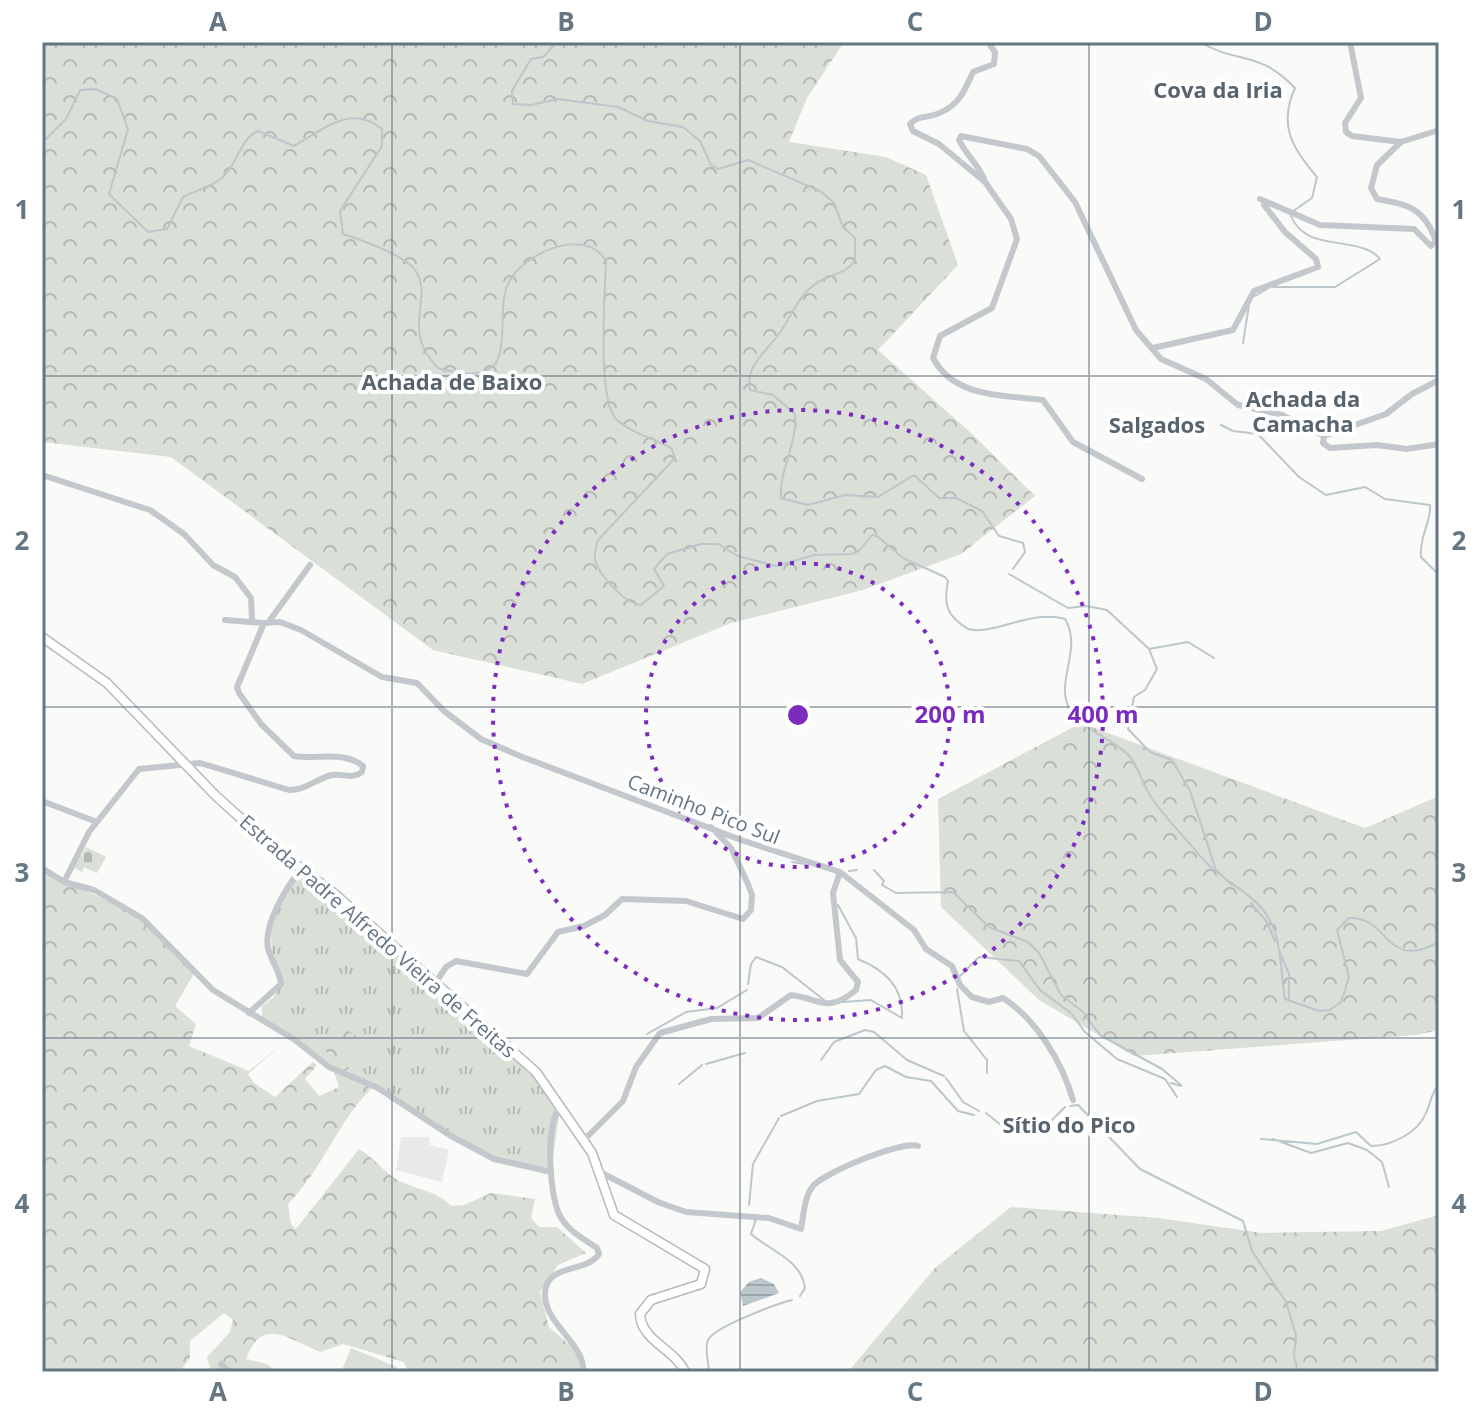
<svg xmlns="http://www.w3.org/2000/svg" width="1481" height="1414" font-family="'Open Sans',sans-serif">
<defs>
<pattern id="grass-tufts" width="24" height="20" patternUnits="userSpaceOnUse" patternTransform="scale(2)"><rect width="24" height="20" fill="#dadfd7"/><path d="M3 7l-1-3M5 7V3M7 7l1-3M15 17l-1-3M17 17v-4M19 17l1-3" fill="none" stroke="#b4b9b4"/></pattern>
<pattern id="forest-crowns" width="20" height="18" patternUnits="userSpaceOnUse" patternTransform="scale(2)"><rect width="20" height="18" fill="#dadfd7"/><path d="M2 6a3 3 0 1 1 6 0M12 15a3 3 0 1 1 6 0" fill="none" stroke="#b4b9b4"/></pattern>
<pattern id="cemetery-stones" width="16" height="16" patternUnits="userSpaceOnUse" patternTransform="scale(2)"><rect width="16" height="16" fill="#dadfd7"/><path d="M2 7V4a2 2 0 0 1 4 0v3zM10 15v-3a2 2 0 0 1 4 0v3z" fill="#b4b9b4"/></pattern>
<pattern id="water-rules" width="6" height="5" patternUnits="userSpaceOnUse" patternTransform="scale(2)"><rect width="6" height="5" fill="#bbc7cb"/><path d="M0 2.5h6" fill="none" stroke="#9ca6aa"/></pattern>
</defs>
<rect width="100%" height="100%" fill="#fafaf8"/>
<!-- built -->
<path fill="#e8e9e9" d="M401,1137H429L430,1145L449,1150L442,1182L396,1170Z"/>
<!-- grass -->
<path fill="url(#grass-tufts)" d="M302,868L452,1004L536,1072L560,1107L551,1172L510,1165L451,1136L418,1111L347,1076L262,1020V1006L273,998L281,984C263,936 269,909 302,868Z"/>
<!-- forest -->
<path fill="url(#forest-crowns)" d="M42,42H844L807,98L789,142L886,157L926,175L958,265L878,350L971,433L1035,496L961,554L863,590L731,623L582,684L433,650L171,457L42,442Z
M1081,723L1365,828L1439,796V1030L1416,1035L1134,1056L1039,1000L941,907L938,799Z
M42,869L142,918L195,972L175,1006L196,1024L189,1046L249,1071L282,1044L248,1074L254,1083L275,1097L313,1062L317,1065L305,1079L319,1096L339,1087L326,1050L339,1024L356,1036L352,1065L341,1075L372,1088C337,1122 323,1169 288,1204L291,1224L296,1229L359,1149C374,1158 386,1174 399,1181C417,1190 438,1191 451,1206L464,1205L491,1193L535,1199L531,1218L539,1227H557L586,1253L558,1265L540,1292L549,1327L573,1348L584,1368L582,1372H408L404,1362L343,1344L320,1352C287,1338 262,1316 246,1359L267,1364L277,1372H211L207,1357L230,1332L233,1320L224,1313L190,1341V1358L179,1372H42Z
M1011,1207L1158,1218L1262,1233L1381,1231L1439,1215V1372H848L935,1268Z"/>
<!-- cemetery -->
<path fill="url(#cemetery-stones)" d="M86,847L106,857L97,873L84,867L82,872L74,868Z"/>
<!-- pitch -->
<path fill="#dadfd7" d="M351,1348L397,1367L395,1372H341Z"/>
<!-- water -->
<path fill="url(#water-rules)" d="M761,1278L774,1284L779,1293L743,1306L740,1292L749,1282Z"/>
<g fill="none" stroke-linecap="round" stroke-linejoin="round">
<!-- stream -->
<path stroke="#bbc7cb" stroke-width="2" d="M557,42L543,57L531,59L512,91L513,104L531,105L558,99L618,107L648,121L683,127L700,141L711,165L718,169L748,160L820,191L834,203L843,227L855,238V261C845,273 837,273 824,279C801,289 793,313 781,331C770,348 744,366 750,390L773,395L795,414C798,443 779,469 781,498L808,505L845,495L878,497L914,475L939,498H956L982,511L999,536L1023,543L1025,552L1013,569
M1200,42C1237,64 1259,50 1295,88C1278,125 1292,148 1317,177L1312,198L1292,212
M42,143L66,119L80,90L96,89L117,99L128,129L109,194L148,232L167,229L183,197C196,190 212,187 223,177C238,163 240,139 258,131L294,146C323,130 351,103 382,129V146L340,211L343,234C361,240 403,254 415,270C435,298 399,329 438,368C458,373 480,380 496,363C507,341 499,312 506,289C516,255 586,224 606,261C605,291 597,400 616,419C629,432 655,439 671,448L675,458L598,540C596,546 594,553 595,560C599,575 624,603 641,605L664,586L654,569L667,554L701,544H718L738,556L776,566L814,555L852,554L860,550L872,535L877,536L903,558L945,577L948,581C943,605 947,616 968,629C993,636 1031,609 1065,619C1083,649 1055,681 1069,708C1080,730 1114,738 1130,757C1140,769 1143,787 1153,800C1167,820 1185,837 1200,856C1218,878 1248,890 1264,911C1283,936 1280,971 1285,999L1319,1011L1330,1010L1341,1002L1349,977L1337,930L1349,918C1390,916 1384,972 1439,942
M1273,287H1335L1380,259C1360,234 1306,254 1291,216
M1255,296L1267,289
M1243,343L1249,305
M1221,425L1233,431L1258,434L1299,477L1326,495L1365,487L1385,499L1430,505C1432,520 1419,536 1421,557L1439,575
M1009,574L1068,608L1086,606L1107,610L1149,649L1157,669L1145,690L1134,697L1128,729L1150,752L1172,760L1190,791L1216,870L1232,885
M1149,649L1188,642L1214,658
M792,862L805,864
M874,870L884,881L882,885L896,893L953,892L989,927L1028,942L1039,953L1061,995L1083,1012L1100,1035L1162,1069L1181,1085
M849,871L857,870
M1251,903L1267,922L1275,941
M838,905L856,938L858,959C884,970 904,986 902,1018L871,1000L842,1002
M1279,950L1289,974V1000
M960,976L979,957L1019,961L1040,990L1072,1014L1085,1032L1117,1059L1165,1079L1177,1097
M748,984L751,964L756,957L782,967L824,1000
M957,989L964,1031L987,1060V1073
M647,1034L686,1012L717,1008L747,990
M821,1060L834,1042L865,1030L874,1032L907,1060L944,1076
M706,1064L745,1053
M946,1078L963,1102L979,1111
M1171,1083L1181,1086
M679,1084L702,1065
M1070,1106L1078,1105L1140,1169L1243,1221L1252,1251L1286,1302L1296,1335L1294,1356L1298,1372
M986,1113L1006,1129L1037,1135L1065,1107
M781,1116L817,1101L859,1094L876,1070L885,1066L906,1077L931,1081L958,1111L974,1115
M1261,1139L1317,1144L1356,1132L1371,1146C1391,1146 1418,1133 1426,1113C1431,1102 1431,1094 1439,1083
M1273,1139L1311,1153L1348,1143L1367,1150L1382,1162L1389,1187
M749,1205L753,1164L779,1118
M756,1219L751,1234C769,1250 802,1260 805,1288L800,1296
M709,1372C709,1363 704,1349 708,1340C714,1327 776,1304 792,1300"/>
<!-- major casing -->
<g stroke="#b5babe" stroke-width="11">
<path id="major" d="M42,637L107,683L215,795L270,845L336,895L536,1072L592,1153L614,1215L705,1269L701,1284L651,1300L640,1314C641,1341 675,1349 685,1372"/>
</g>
<!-- minor -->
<path stroke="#c3c8cc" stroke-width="6" d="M988,42L995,52L994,64L973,72C964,93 957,108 934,115C924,118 917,116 910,124L913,131L939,144L985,182L1011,219L1017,239L992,308L940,336L933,358C954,398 1004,395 1043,400L1073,442L1142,479
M1350,42L1361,98L1345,123L1346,132L1352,136L1401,142L1439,130
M985,182C981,167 966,155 959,140L961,136L1027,149L1039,156L1075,202L1136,330L1161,359L1206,379L1238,405L1282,415L1324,436L1386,414L1412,394L1439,380
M1260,199L1320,225L1414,229L1431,246L1436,241C1424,208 1409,205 1377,199L1371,188L1377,165L1401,142
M1153,348L1233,330L1254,291L1318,267L1316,259L1285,232L1264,205
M1324,436L1323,443L1330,448L1377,445L1407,449L1439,444
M42,475L150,510L184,534L213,565L235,577L251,598L252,619
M225,620L264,623
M270,620L310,565
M42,801L97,822
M42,868L64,882L94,890L142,918L213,990L295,1040L329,1067L378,1088L451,1136L494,1159L551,1172
M64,882L89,832L139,769L200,763L289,790C306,790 316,779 332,775C344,773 351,780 362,772L363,766C342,750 318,760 294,756L261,724L239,693L237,687L264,623L280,622L301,630L382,677L417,683L444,711L481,739L520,756L741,840L840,872L914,930L926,949L952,966L960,985L972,997L989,1002L1003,998C1037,1020 1062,1062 1073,1100
M436,982L446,967L456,961L527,974L558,932L584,926L605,915L622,899L686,901L743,919L751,910L752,895L748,884L731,848L711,827
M249,1013L281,984C280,971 271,961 268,948C263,924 287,886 302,868
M560,1107C545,1125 549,1196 560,1216C568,1231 584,1239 597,1248L599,1254C586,1274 544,1262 545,1296C546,1325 586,1345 583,1372
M584,1140L623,1101L636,1067L660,1033L711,1019L758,1018L791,995C822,999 826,1014 856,990L858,982L840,960L833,893L840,872
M600,1172L658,1202L686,1212L769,1218L801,1229C804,1214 804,1197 813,1186C825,1172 903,1140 918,1146
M221,1364L230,1372"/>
<!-- major -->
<use href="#major" stroke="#fff" stroke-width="8"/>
</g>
<!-- grid -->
<path fill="none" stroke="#657683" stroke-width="2" stroke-opacity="0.55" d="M392,42V1372M740,42V1372M1089,42V1372M42,376H1439M42,707H1439M42,1038H1439"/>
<!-- distance rings -->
<g fill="none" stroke="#7b2cbf" stroke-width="4" stroke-dasharray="4 8">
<circle cx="798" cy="715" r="152"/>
<circle cx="798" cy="715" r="305"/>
</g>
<g text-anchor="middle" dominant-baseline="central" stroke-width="8" stroke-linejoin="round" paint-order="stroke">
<!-- street labels -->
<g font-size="20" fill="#657683" stroke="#fff">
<text transform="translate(704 809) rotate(21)">Caminho Pico Sul</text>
<text transform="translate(378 936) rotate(41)">Estrada Padre Alfredo Vieira de Freitas</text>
</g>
<!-- neighbourhood labels -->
<g font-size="22" font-weight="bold" fill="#57646e" stroke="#fff">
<text x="1218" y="89">Cova da Iria</text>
<text x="452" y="381">Achada de Baixo</text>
<text x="1303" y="398">Achada da<tspan x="1303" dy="25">Camacha</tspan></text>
<text x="1157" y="424">Salgados</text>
<text x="1069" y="1124">Sítio do Pico</text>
</g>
</g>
<circle cx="798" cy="715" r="12" fill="#7b2cbf" stroke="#fff" stroke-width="4"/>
<g font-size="24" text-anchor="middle" font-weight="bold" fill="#7b2cbf" stroke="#fff" stroke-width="8" stroke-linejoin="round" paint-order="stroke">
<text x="950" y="723">200 m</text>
<text x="1103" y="723">400 m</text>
</g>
<!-- border -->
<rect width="1481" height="1414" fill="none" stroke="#ffffff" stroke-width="88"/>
<rect x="44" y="44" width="1393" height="1326" fill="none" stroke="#657683" stroke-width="3"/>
<g font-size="26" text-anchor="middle" font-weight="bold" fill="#657683">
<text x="218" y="31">A</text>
<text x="566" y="31">B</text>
<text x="915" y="31">C</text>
<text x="1263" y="31">D</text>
<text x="22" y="219">1</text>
<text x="1459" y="219">1</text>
<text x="22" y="550">2</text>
<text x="1459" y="550">2</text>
<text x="22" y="882">3</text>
<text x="1459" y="882">3</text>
<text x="22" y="1213">4</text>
<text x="1459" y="1213">4</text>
<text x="218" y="1401">A</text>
<text x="566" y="1401">B</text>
<text x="915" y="1401">C</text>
<text x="1263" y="1401">D</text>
</g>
</svg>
